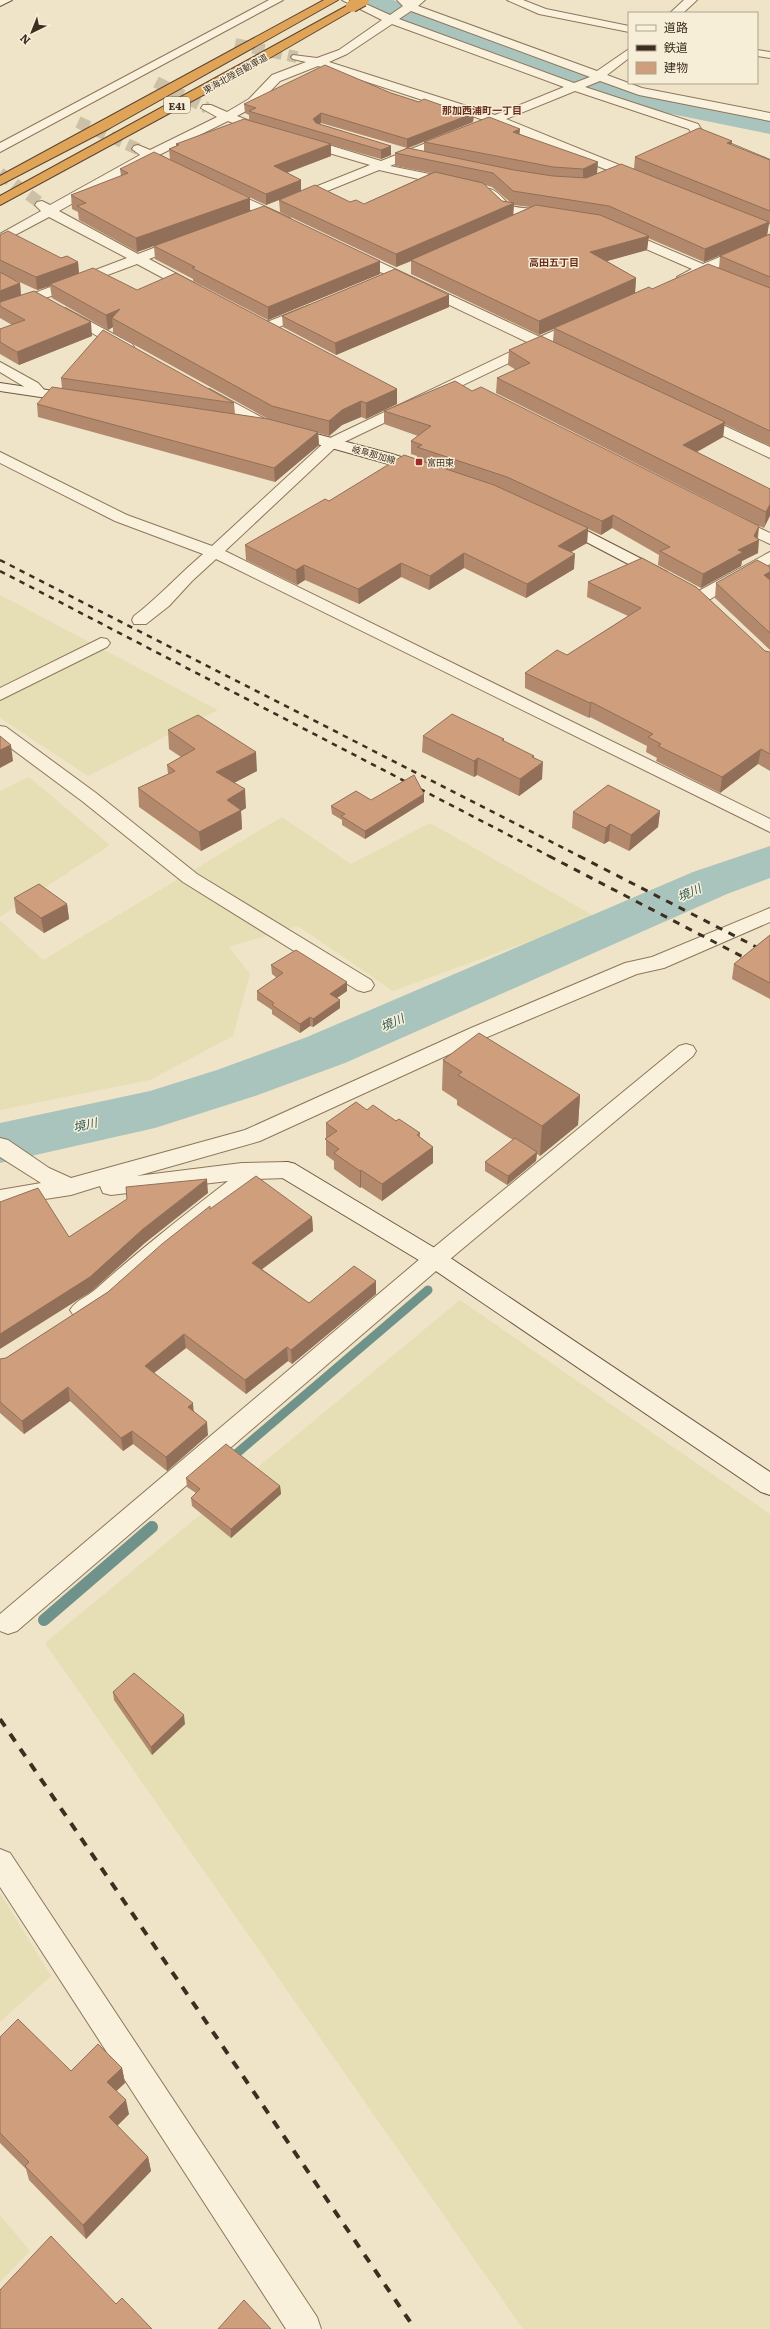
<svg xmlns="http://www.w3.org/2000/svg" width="770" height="2329" font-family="Literata,'Noto Sans JP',serif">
<rect width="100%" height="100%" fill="#f0e4c8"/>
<!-- farmland -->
<path fill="#e6deb5" d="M0,595L218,710L88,776L0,718Z
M29,777L110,845L0,917V791Z
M282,817L351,864L430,823L596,917L393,991L298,926L229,947L250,974L233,1036L150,1080L0,1110V920L43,960Z
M460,1300L770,1514V2329H523L45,1643Z
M0,1893L51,1976L0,2022Z
M0,2215L30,2251L0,2282Z"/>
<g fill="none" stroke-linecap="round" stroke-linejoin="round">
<!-- stream-far1 -->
<path stroke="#6f938a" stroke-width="9" d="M229,1460L428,1290"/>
<!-- stream -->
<path stroke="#6f938a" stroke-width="12" d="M44,1620L152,1527"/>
<!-- river -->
<path fill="#a9c4bc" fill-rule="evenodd" d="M358,0H393L635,89L770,116V134L617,103L376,14L362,6Z
M770,846V878L727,894L345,1063L255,1096L155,1128L0,1163V1123L150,1091L217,1070L307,1037L693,872Z"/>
<!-- street-tunnel -->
<path stroke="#ccc0a6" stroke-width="12" stroke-dasharray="12 6" stroke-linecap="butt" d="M235,44L297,57
M156,82L207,108
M78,122L138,149
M0,173L40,203"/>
<!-- street casing -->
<g stroke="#8d765c" stroke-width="2">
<path id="street" d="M269,0H283L0,152V143Z
M342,0H357L390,15L403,6L397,0H425L418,6L597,71L629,49V58L607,75L642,88L770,113V121L639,95L600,81L585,87L698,124L703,132L770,160V169L694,137L689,129L575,91L506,119L644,175L645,178L644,181H634L495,124L390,166L459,180L460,183L459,186L454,187L379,170L295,204L289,200L290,197L370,165L298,144L296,141L298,138H306L381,161L484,120L318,66L280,81L257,105L237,116L271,129L273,132L271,135H263L228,121L159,155L179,166L181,169L179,172H171L150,160L59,211L138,254L177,239H187L189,242L187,245L149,259L201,287L203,290L201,293H191L137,264L0,315V306L127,258L49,217L0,243V234L41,211L35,205L37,202L42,201L50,205L140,155L132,149L134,146L138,145L150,150L217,117L201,108L203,105H211L227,112L249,99L272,75L306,62L293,59L291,57L293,55L317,58L339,50L382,20ZM411,11L590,77L574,83L399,19ZM392,24L564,87L495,115L329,62L347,54Z
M507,0H523L546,9L629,26V32L539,14Z
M684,0H697L683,13H670Z
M757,50L770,52V58L757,56Z
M222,187L290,218L292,221L285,225L280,224L217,194L216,191L217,188Z
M490,189C500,192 504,202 512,206C523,210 551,207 558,216L551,220L503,212L484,193Z
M621,229L703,264L770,236V245L715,269L718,272L716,275L711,276L703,274L684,281L677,277L692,269L616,236L614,233L616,230Z
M354,250L540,337L575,321L580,320L587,324L585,327L552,343L554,346L552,349L540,348L338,445L225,551L770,819V832L216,559L192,581L169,606L146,624H134L132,620L134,616C159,597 179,574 203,554L115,521L0,463V452L127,515L212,546L328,439L529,343L349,257L347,254L349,251Z
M310,305L315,306L317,309L315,312L272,330L267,331L260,327L262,324Z
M65,308L132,344L134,347L132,350H122L60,315L58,312Z
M0,362L38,383L47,393L45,396H35L28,389L0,372Z
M209,389L274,424L277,427L269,432L264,430L204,396L202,393Z
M697,413L770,447V458L692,421L689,418L692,415Z
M732,515L770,533V544L726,523L724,520L726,517Z
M770,552V564L707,601H695L693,597L695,593Z
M101,638L107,639L110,643L107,647L0,700V688Z
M0,726L6,727L96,793L197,874L371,980L374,985L371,990L364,992L357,990L183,882L82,801L0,740Z
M770,908V922L664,968L637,974L485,1038L260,1141L137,1176L242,1163L287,1162L295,1164L298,1170L295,1176L287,1178L255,1179L252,1186L162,1256L109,1304L90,1316L82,1319L74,1316L70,1310C76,1300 87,1297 96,1289C138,1251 183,1216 228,1181L111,1195L103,1193L100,1186L71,1195L0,1206V1190L41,1183L0,1157V1138L8,1140L49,1168L71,1178L245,1130L471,1028L625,963L652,957Z
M686,1044L693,1046L696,1051L693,1056L443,1265L17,1631L8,1634L0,1631V1614L427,1253L679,1046Z
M0,1849L10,1853L317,2317L321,2329H286L0,1887Z"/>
</g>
<!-- secondary casing -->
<g stroke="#6f573f" stroke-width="2">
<path id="secondary" d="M0,0H12L0,6Z
M0,383L74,394L81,398L74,402L0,391Z
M290,427L392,454L429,466L432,469L429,472L424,474L285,435L282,432L285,429Z
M560,517L667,572L669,575L667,578H655L554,525L552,522L554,519Z
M287,1162L295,1164L443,1253L770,1472V1495L761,1492L427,1265L279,1176L276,1170L279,1164Z"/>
</g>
<!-- highway casing -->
<g stroke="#5b4430" stroke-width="2">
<path id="highway" d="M324,0H338L110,128L0,185V176Z
M352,3L356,4L358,6L356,8L240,75L0,205V196Z"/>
</g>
<!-- street -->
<use href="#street" fill="#faf1dc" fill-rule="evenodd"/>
<!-- secondary -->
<use href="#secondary" fill="#faf1dc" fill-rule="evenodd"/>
<!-- highway -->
<use href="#highway" fill="#e0a458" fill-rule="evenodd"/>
<!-- rail-far2 -->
<path stroke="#3d2e20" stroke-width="2.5" stroke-dasharray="5.5 5.5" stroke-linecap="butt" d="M0,560L581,857
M0,571L551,857"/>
<!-- rail-far1 -->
<path stroke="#3d2e20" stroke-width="3" stroke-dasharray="7 7" stroke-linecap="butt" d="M549,856L770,971
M579,856L770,954"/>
<!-- rail -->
<path stroke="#3d2e20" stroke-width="4" stroke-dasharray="9 9" stroke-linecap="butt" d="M0,1719L415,2329"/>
<!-- highway-bridge casing -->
<g stroke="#5b4430" stroke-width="14" stroke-linecap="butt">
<path id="highway-bridge" d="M352,6L363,0"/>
</g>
<!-- highway-bridge -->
<use href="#highway-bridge" stroke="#e0a458" stroke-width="12"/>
</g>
<!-- wall -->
<path fill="#b2896c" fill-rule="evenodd" d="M391,93L419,102L464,113H474L473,122L409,148L424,151V142L519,134L597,174L634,169L635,157L732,141L731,145L770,160V225L769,224L767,235L770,234V446L724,424L723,437L697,452L770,489L764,528L759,526L758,539V553L742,561L741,566L701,588L658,565L659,555L612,528L601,535L588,529L587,543L571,552L574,569L526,598L464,568L429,590L401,577L359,604L305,580L297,585L246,560L245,545L329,501L417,459V456L411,454V441L418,436L384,424V411L472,391L746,519L496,393L497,378L516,370L508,365L509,350L553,341L554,329L539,335L411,274V261L396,267L280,212L279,200L266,205L219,183L250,198V211L380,274L268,320L193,281V279L155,259L154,246L137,252L79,220L78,212L72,209L71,195L121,176L120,169L170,160L169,149L176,146V144L256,123L249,120V115L245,113L244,104ZM321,123L407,148L395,153V166L431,173L364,204L350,202L301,191V180L287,173L331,156V145L381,159L391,155V146L319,124ZM485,185L492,187L510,202L502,201ZM514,205L530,207L513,215ZM648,238L704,262L748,244L720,256L719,268L652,289L635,293L636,278L607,261L647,250Z
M0,235L61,258L78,262L79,273L137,290L397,389V404L366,419L361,417L342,425L329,436L318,433L319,445L275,482L38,417L37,404L62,388L61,378L234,403L235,414L268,419L113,333V327L108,330L52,298L50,286L37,290L2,274L20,283L21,295L92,336L19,365L0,354V329L12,325L0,318Z
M449,295V307L336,355L283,327L282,316Z
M770,567V650L715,598L716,583Z
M588,582L765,651L770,652V771L758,764L720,793L656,761L657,758L646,752L647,746L590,717L589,718L525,688V673L567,655L628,616L587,597Z
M168,730L257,771L234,783L246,808L241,811L242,829L201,851L139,807L138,788L168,774L167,765L181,757L169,749Z
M423,736L504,739V741L534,756L533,758L542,779L519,796L477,775L474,777L422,752Z
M371,800L424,802L365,839L342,825V820L332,814L331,806Z
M660,811L658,827L629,851L609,841L604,844L572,828L573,812Z
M14,898L67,904L69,919L44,933L16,913Z
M770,935V999L732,979L734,964Z
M271,965L347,991L337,998L340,1008L313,1027L310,1026L300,1033L272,1014V1010L257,1000V991L277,978L272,974Z
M443,1060L580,1095L578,1125L540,1156L537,1154L536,1161L507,1185L485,1171V1162L513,1140L457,1105V1100L442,1090Z
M367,1110L396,1121L420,1133V1137L433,1147V1163L382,1201L361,1187L360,1188L334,1169V1161L326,1155V1123Z
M210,1209L312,1217L313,1231L262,1269L309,1303L376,1294L292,1364L288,1361L246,1394L186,1348L154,1373L194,1411L208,1435L167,1471L133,1444L123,1451L70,1401L24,1434L0,1413V1359L6,1358L108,1292Z
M186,1478L280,1486L281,1494L231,1538L192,1506L191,1498L196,1493L187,1487Z
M113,1692L185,1724L152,1755L114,1700Z
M0,2037L71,2071L122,2068L125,2083L116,2091L129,2114L117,2126L148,2157L151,2171L86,2239L29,2180L26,2169L0,2143Z"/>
<!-- shaded-wall -->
<path fill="#916f58" d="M321,113V123L314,128L313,119Z
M474,113L473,122L407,148V139Z
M520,129L519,140L513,132Z
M732,141L730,154L727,143Z
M331,144V156L275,177L274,166Z
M391,146V155L381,159V150Z
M598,162L597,174L583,180V169Z
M301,180V191L266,205V194Z
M250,198V212L137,252L136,238Z
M514,203L513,216L411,260V261L396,267V254Z
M769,222L767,236L704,262L705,249Z
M649,236L647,250L589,266L590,252Z
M380,261V274L268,320V307Z
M78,262L79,275L50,284V286L37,290L36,277Z
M636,278L635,293L539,335V321Z
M20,283L21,297L0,305V291Z
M449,295V307L336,355L335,343Z
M120,309L112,318L113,327L108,330L106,315Z
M91,322L92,336L19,365L17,352Z
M397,389V404L366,419V403Z
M361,401V417L342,425L329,436V421L342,410Z
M725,422L723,437L682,460L683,445Z
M318,432L319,445L275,482L274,468Z
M770,504V516L764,528L766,512Z
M613,515L612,528L601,535L602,521Z
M759,526L757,539L759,540L758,553L742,561L741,566L701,588L703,574L738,550L754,536Z
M588,528L587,543L557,560L558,546Z
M464,553V568L429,590L430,576Z
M575,554L574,569L526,598L527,584Z
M401,563V577L359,604L358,589Z
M304,565L305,580L297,585L296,570Z
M770,572V586L764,575Z
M591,702L590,717L589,718L590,703Z
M11,745L13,761L0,768V750Z
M761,749L758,764L720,793L722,777Z
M256,752L257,771L218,791L216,772Z
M534,756L533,770L543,762L542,779L519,796L520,779L532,757Z
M478,758L477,775L474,777V761Z
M245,789L246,808L241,811L242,829L201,851L199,832L227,800Z
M424,794V802L365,839V831Z
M660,811L658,827L629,851L631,835Z
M610,824L609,841L604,844L606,828Z
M67,904L69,919L44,933L41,918Z
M347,982V991L331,1002L330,994Z
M340,1000V1008L313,1027V1019Z
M310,1017V1026L300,1033V1024Z
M580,1095L578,1125L540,1156L542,1126Z
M433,1147V1163L382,1201V1184Z
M537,1152L536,1161L507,1185L508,1176Z
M361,1170V1187L360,1188V1171Z
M207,1179L208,1193L145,1243L92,1291L0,1349V1334L143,1229Z
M312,1217L313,1231L253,1276L252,1263Z
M376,1281V1294L292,1364L291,1350Z
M184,1334L186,1348L146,1379L145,1366Z
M287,1347L288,1361L246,1394L245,1380Z
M68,1387L70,1401L24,1434L22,1421Z
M193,1403L194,1416L188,1407Z
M207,1422L208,1435L167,1471L166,1457Z
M132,1431L133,1444L123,1451L121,1438Z
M280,1486L281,1494L231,1538V1529Z
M184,1715L185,1724L152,1755L151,1747Z
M122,2068L125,2083L110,2097L107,2082Z
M126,2100L129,2114L112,2131L109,2117Z
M148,2157L151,2171L86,2239L83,2225Z"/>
<!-- building -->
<path fill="#cf9f7d" stroke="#916f58" d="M325,65L391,93L419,102L424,99L464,113L468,111L474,113L407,139L321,113L313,119L316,123L391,146L381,150L255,113L249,111L256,108L244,104Z
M489,117L520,129L513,132L598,162L583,169L553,167L424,142Z
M244,119L331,144L274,166L301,180L266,194L169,149L179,145L176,144Z
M699,128L732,141L727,143L770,160V211L635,157Z
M408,148L514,170L553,176L586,178L621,164L769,222L705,249L609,206L513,191L493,173L395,153Z
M154,152L250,198L136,238L77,206L86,203L71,195L128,173L120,169Z
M435,172L483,183L502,201L514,203L396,254L279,200L315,185L350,202L356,200L364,204Z
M536,205L600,215L649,236L590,252L636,278L539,321L411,260Z
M264,206L380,261L268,307L192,268L195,267L154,246Z
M8,231L61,258L67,256L78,262L36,277L0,260V235Z
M770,234V277L720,256Z
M708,264L770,288V431L554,328L649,287L652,289Z
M93,268L137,290L176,273L397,389L366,403L361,401L342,410L329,421L272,406L112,318L120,309L106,315L50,284Z
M395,269L449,295L335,343L282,316Z
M0,272L20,283L0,291Z
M34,291L91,322L17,352L0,342V329L25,320L0,306V302Z
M103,330L234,403L61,378Z
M541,336L725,422L683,445L770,489V504L766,512L497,378L530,363L509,350Z
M455,381L472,391L481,387L759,526L754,536L759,540L738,550L743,552L703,574L660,551L670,547L613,515L602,521L507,477L417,447L422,445L411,441L431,426L384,411Z
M52,387L268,419L318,432L274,468L37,404Z
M404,455L494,485L588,528L558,546L575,554L527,584L464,553L430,576L401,563L358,589L304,565L296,570L245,545L325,499L329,501Z
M642,558L696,587L765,651L770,652V754L761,749L722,777L658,746L661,744L648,737L653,734L591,702L590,703L525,673L557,650L567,655L641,608L588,582Z
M757,560L770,567V572L764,575L770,580V633L716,583Z
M452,714L504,739L502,740L534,756L532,757L543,762L520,779L478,758L474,761L423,736Z
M198,715L256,752L216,772L245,789L227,800L241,810L199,832L138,788L175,771L167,765L195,749L168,730Z
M0,736L11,745L0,750Z
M414,775L424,794L365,831L341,816L345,814L331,806L356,791L371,800Z
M608,785L660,811L631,835L610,824L606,828L573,812Z
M39,884L67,904L41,918L14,898Z
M770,935V983L734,964Z
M296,950L347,982L330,994L340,1000L313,1019L310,1017L300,1024L272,1005L274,1003L257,991L283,973L271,965Z
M479,1033L580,1095L542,1126L458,1075L462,1072L443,1060Z
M356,1102L367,1110L373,1105L396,1121L399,1119L420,1133L417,1135L433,1147L382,1184L361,1170L360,1171L334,1153L339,1149L325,1139L337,1131L326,1123Z
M515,1138L537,1152L508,1176L485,1162Z
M256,1176L312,1217L252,1263L309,1303L354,1266L376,1281L291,1350L287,1347L245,1380L184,1334L145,1366L193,1403L188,1407L207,1422L166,1457L132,1431L121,1438L68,1387L22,1421L0,1402V1359L6,1358L108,1292L162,1244L210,1206V1209Z
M207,1179L143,1229L90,1277L0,1334V1202L38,1188L69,1237L127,1199L126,1187Z
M226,1444L280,1486L231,1529L191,1498L200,1489L186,1478Z
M134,1673L184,1715L151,1747L113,1692Z
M18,2019L71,2071L98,2044L122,2068L107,2082L126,2100L109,2117L148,2157L83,2225L25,2166L29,2162L0,2133V2037Z
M51,2236L116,2304L122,2298L152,2329H0V2290Z
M244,2300L271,2329H218Z"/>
<!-- markers -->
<rect fill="#9e2a2b" stroke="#f7eed8" stroke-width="1.5" x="415" y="458" width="8" height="8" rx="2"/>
<g text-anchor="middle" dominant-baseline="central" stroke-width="3" stroke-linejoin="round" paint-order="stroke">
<!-- far-street labels -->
<g font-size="9" fill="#3d2e20" stroke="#f7eed8">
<text transform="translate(235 73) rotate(-29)">東海北陸自動車道</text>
<text transform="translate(374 454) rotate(16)">岐阜那加線</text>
</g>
<!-- far-poi labels -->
<g font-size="9" fill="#3d2e20" stroke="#f7eed8" text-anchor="start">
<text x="427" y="462">富田東</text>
</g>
<!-- shield labels -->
<rect fill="#f7eed8" stroke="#756857" stroke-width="1" x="164" y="97" width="26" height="16" rx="3"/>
<g font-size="10" font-weight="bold" fill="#3d2e20">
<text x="177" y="105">E41</text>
</g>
<!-- far-neighbourhood labels -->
<g font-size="10" font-weight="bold" fill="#6b2e1e" stroke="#f7eed8">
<text x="482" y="109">那加西浦町一丁目</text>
<text x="554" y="261">高田五丁目</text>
</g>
<!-- water labels -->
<g font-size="12" font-style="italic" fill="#2f5d5a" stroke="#f7eed8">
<text transform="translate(689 892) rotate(-24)">境川</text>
<text transform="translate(392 1022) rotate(-24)">境川</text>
<text transform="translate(85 1124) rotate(-12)">境川</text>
</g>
</g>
<!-- legend -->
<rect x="628" y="12" width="130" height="72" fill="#f7eed8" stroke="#ada18e"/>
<rect x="636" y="25" width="20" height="6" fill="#faf1dc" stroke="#ada18e"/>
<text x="664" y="32" font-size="12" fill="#3d2e20">道路</text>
<rect x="636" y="45" width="20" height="6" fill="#3d2e20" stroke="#ada18e"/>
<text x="664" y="52" font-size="12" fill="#3d2e20">鉄道</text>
<rect x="636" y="62" width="20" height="12" fill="#cf9f7d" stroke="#ada18e"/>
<text x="664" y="72" font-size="12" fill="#3d2e20">建物</text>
<!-- north arrow -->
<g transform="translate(32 32) rotate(223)" stroke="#f7eed8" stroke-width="3" paint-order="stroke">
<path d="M0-3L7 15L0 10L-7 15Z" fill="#3d2e20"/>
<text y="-6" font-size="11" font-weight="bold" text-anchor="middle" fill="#3d2e20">N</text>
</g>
</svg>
